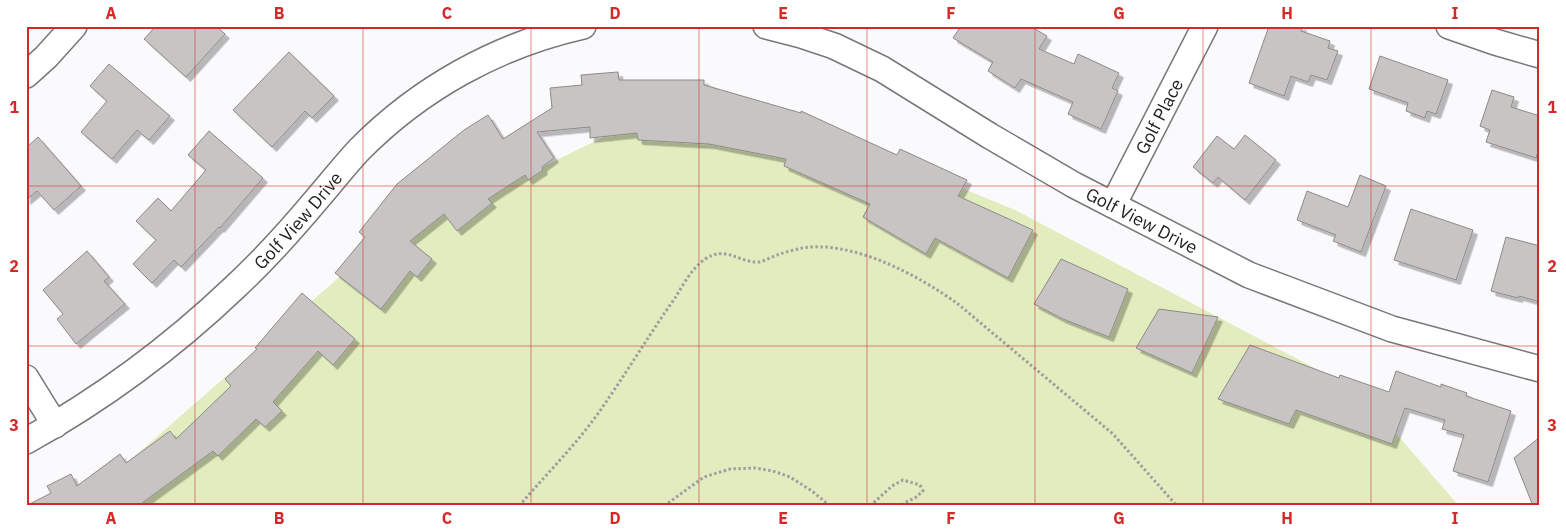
<svg xmlns="http://www.w3.org/2000/svg" width="1566" height="532" font-family="'IBM Plex Sans',sans-serif">
<defs>
<filter id="shadow"><feDropShadow dx="4.5" dy="4.5" stdDeviation="0" flood-color="#0004"/></filter>
</defs>
<rect width="100%" height="100%" fill="#faf9fc"/>
<!-- green -->
<path fill="#e1edbe" d="M710,85L1015,210L1360,392L1459,506H57L87,498L368,252Z"/>
<!-- building -->
<path fill="#c8c4c3" stroke="#8d8a88" filter="url(#shadow)" d="M156,26H216L225,34L186,77L144,39Z
M961,26H1030L1047,36L1039,49L1074,64L1078,54L1119,73L1112,88L1118,91L1101,129L1068,114L1073,102L1021,79L1015,88L988,71L993,62L953,38Z
M1269,26H1302L1301,31L1330,41L1328,48L1338,51L1327,80L1311,75L1308,82L1291,76L1284,96L1249,83Z
M289,52L334,96L312,118L305,111L272,147L233,110Z
M1380,56L1448,80L1436,114L1427,111L1425,118L1406,111L1408,103L1369,89Z
M109,64L170,116L149,140L137,130L112,159L81,132L107,101L90,86Z
M618,72L619,80H704V85L801,113V111L897,155L900,149L967,180L958,196L1033,230L1008,278L935,238L926,254L863,217L870,204L784,166L786,159L709,144L638,140L637,133L590,138V127L537,132L554,158L542,167L543,170L528,180L525,175L488,199L492,203L457,231L444,214L410,241L432,259L417,277L410,271L381,309L335,273L365,237L359,232L397,184L464,130L488,115L503,139L552,108L550,88L582,85L581,75Z
M1492,90L1514,97L1511,107L1540,116V146L1536,158L1486,142L1490,130L1480,126Z
M209,131L263,178L220,228L219,227L181,267L174,260L152,283L133,264L156,240L136,221L158,198L171,211L206,170L188,155Z
M1245,135L1276,160L1245,200L1218,177L1213,183L1193,167L1217,136L1234,149Z
M38,137L81,186L54,210L37,191L26,200V148Z
M1360,175L1386,186L1361,252L1333,241L1336,235L1297,220L1307,191L1348,207Z
M1411,209L1473,230L1456,280L1394,260Z
M1506,237L1540,246V302L1519,296L1518,298L1491,291Z
M87,251L109,277L104,281L125,304L76,344L57,319L63,314L43,290Z
M1061,259L1128,289L1109,337L1063,319L1034,304Z
M302,293L355,339L333,365L318,351L273,402L282,411L265,427L256,419L218,456L213,451L138,506H26L51,493L47,486L71,474L77,486L120,454L126,463L170,431L176,439L231,386L225,379L257,349L255,348Z
M1159,309L1218,317L1192,373L1136,348Z
M1250,345L1339,378L1340,375L1389,392L1396,371L1441,387V384L1467,393L1466,396L1511,411L1488,482L1453,471L1464,435L1442,429L1445,420L1405,408L1392,444L1296,410L1289,424L1218,399Z
M1540,437V506H1533L1514,458Z"/>
<g fill="none" stroke-linecap="round" stroke-linejoin="round">
<!-- minor casing -->
<g stroke="#78777a" stroke-width="28">
<g id="minor">
<path id="s1" d="M766,26L801,35L834,46L882,69L990,136L1074,185L1249,275L1392,329L1540,369"/>
<path d="M1449,26L1495,42L1540,55"/>
<path d="M26,75L46,57L74,26"/>
<path id="s2" d="M1113,205L1205,26"/>
<path d="M26,378L55,425"/>
<path id="s3" d="M26,441C102,399 172,347 235,287C264,260 291,230 317,199C331,183 344,166 359,150C420,88 498,45 583,26"/>
</g>
</g>
<!-- path -->
<path stroke="#9e9ea0" stroke-width="3" stroke-dasharray="2.5 2.5" stroke-linecap="butt" d="M519,506C549,471 581,440 606,402C630,367 651,332 675,298C683,285 692,268 705,259C727,245 738,263 759,262C765,261 771,257 777,255C785,252 794,250 802,248C853,240 918,275 958,304L1113,434L1177,506
M664,506L704,477L730,469L755,468L773,471L790,477L812,491L830,506
M870,506L892,486L903,480L920,485L923,491L915,498L904,503L901,506"/>
<!-- minor -->
<use href="#minor" stroke="#fff" stroke-width="25"/>
</g>
<!-- grid -->
<path fill="none" stroke="#d62828" stroke-width="1" stroke-opacity="0.55" d="M195,26V506M363,26V506M531,26V506M699,26V506M867,26V506M1035,26V506M1203,26V506M1371,26V506M26,186H1540M26,346H1540"/>
<g text-anchor="middle" dominant-baseline="central" stroke-width="4" stroke-linejoin="round" paint-order="stroke">
<!-- street labels -->
<g font-size="18" fill="#1f1f20" stroke="#fff">
<text stroke="none"><textPath href="#s2" startOffset="100">Golf Place</textPath></text>
<text stroke="none"><textPath href="#s3" startOffset="352">Golf View Drive</textPath></text>
<text stroke="none"><textPath href="#s1" startOffset="425">Golf View Drive</textPath></text>
</g>
</g>
<!-- border -->
<rect width="1566" height="532" fill="none" stroke="#ffffff" stroke-width="55"/>
<rect x="28" y="28" width="1510" height="476" fill="none" stroke="#d62828" stroke-width="2"/>
<g font-size="16" text-anchor="middle" font-weight="bold" fill="#d62828">
<text x="111" y="19">A</text>
<text x="279" y="19">B</text>
<text x="447" y="19">C</text>
<text x="615" y="19">D</text>
<text x="783" y="19">E</text>
<text x="951" y="19">F</text>
<text x="1119" y="19">G</text>
<text x="1287" y="19">H</text>
<text x="1455" y="19">I</text>
<text x="14" y="113">1</text>
<text x="1552" y="113">1</text>
<text x="14" y="272">2</text>
<text x="1552" y="272">2</text>
<text x="14" y="431">3</text>
<text x="1552" y="431">3</text>
<text x="111" y="524">A</text>
<text x="279" y="524">B</text>
<text x="447" y="524">C</text>
<text x="615" y="524">D</text>
<text x="783" y="524">E</text>
<text x="951" y="524">F</text>
<text x="1119" y="524">G</text>
<text x="1287" y="524">H</text>
<text x="1455" y="524">I</text>
</g>
</svg>
